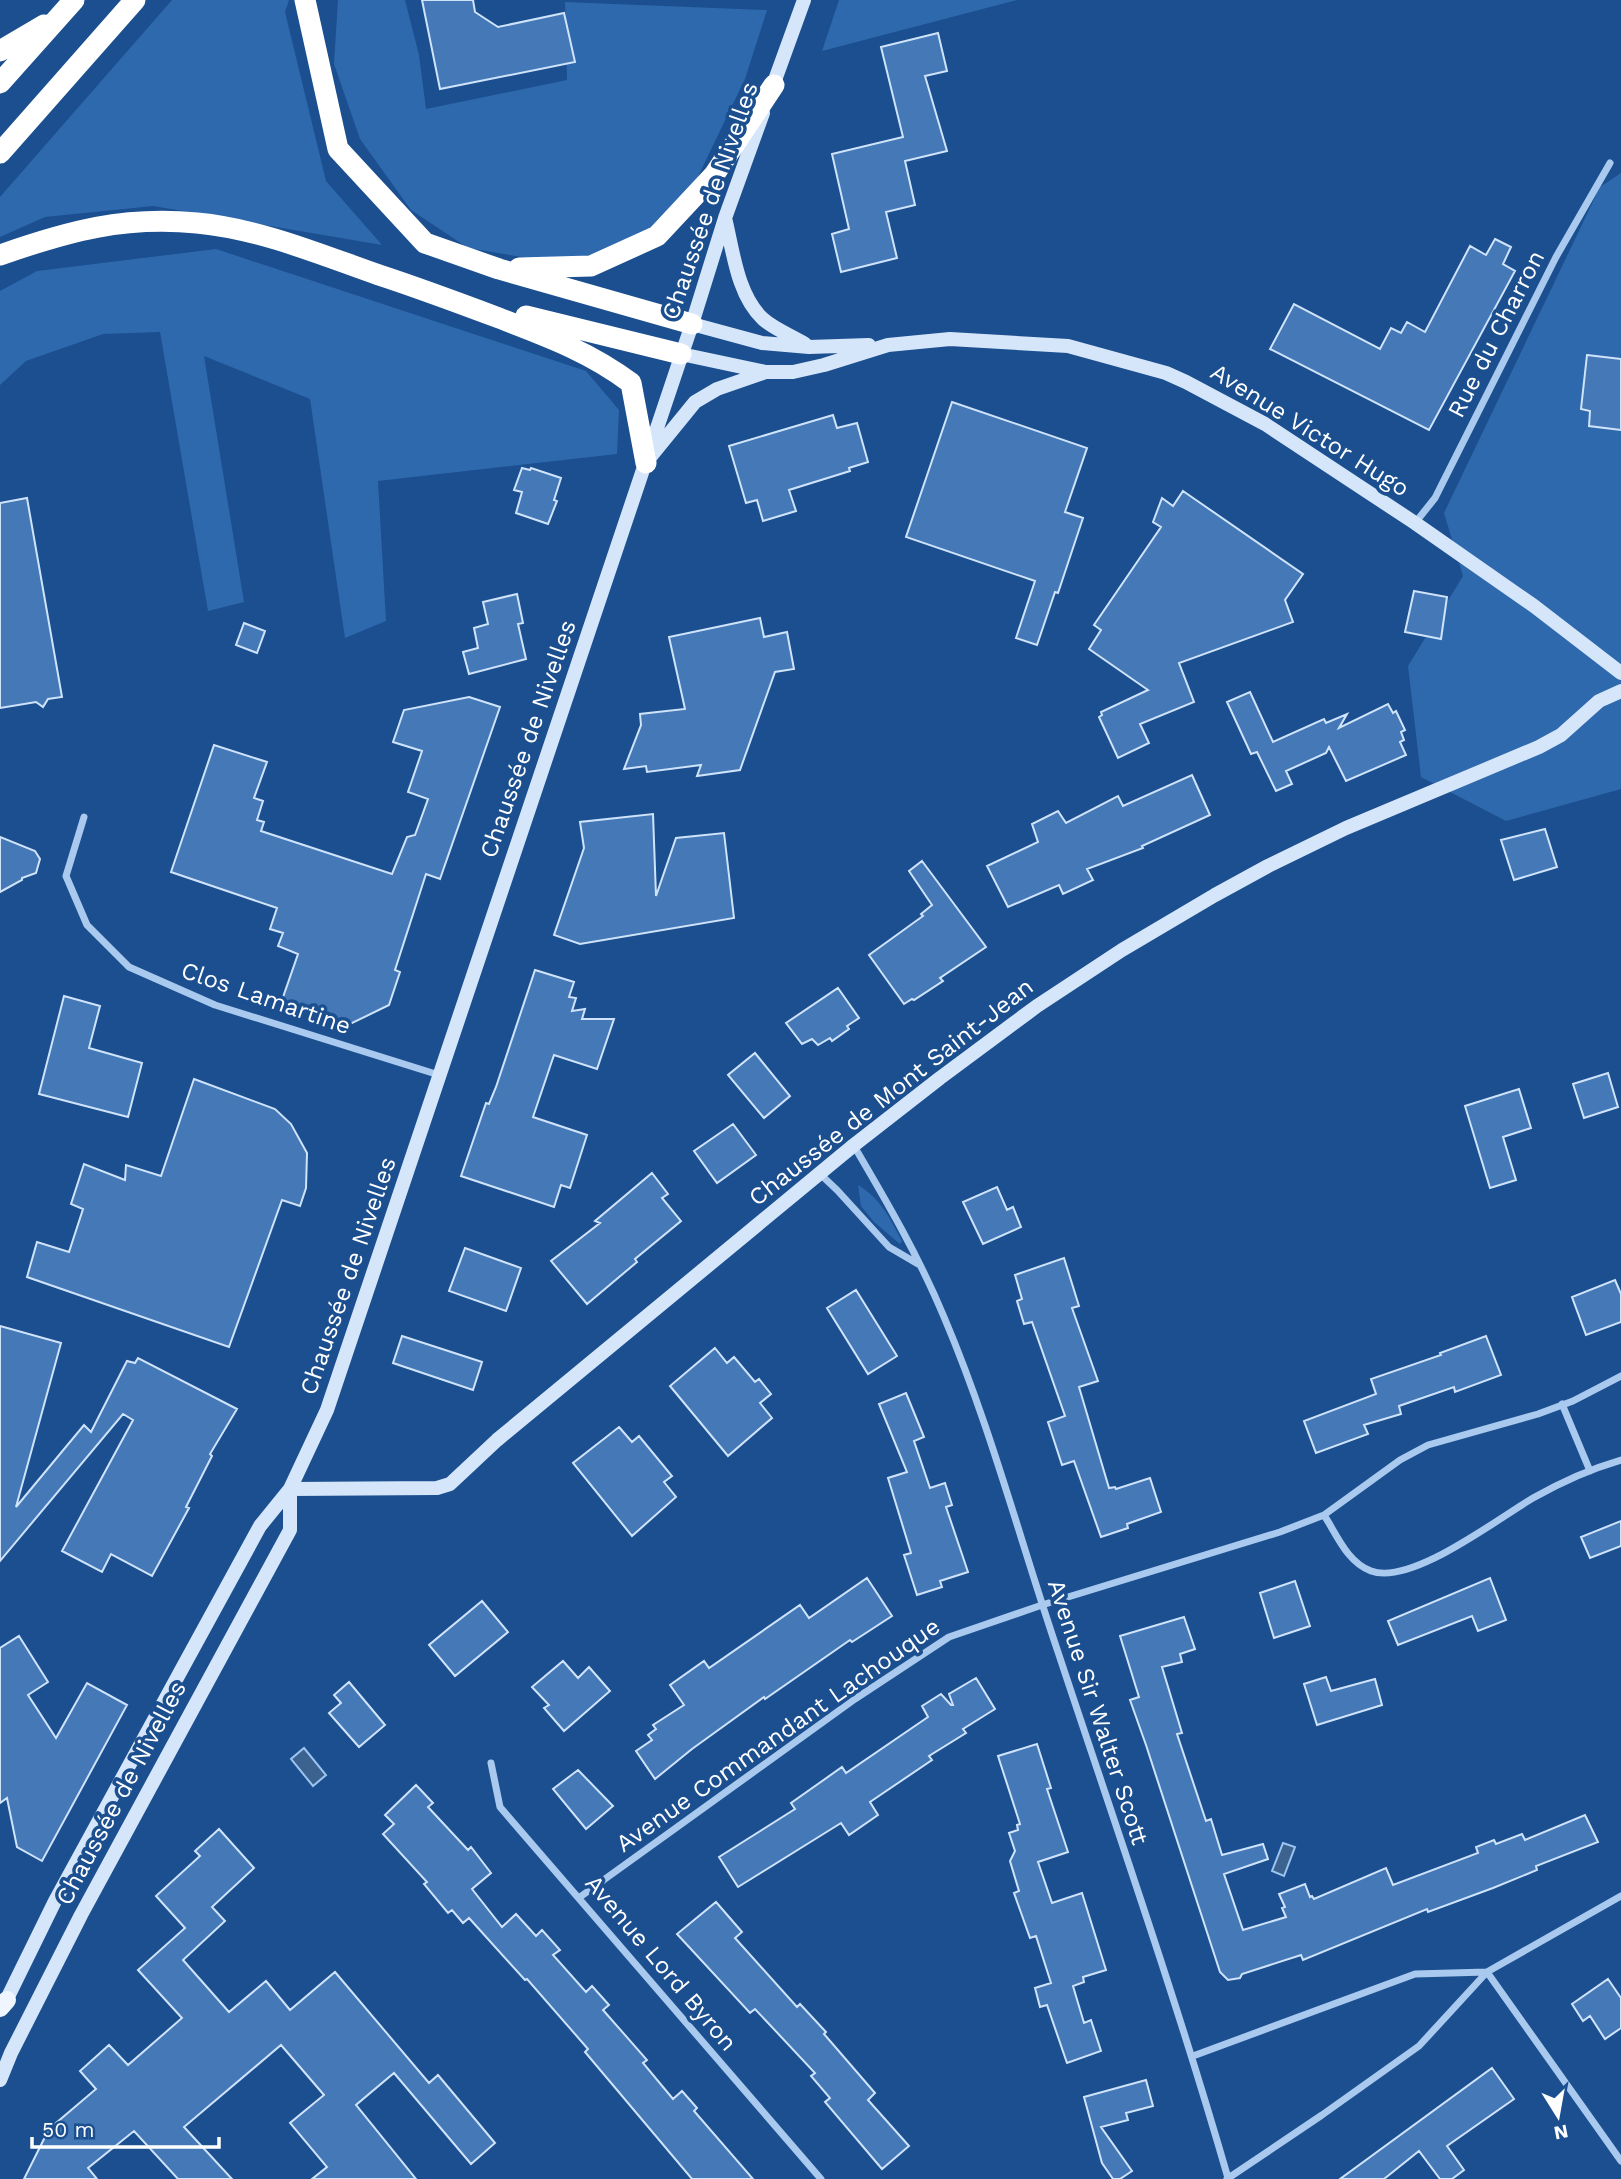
<svg xmlns="http://www.w3.org/2000/svg" width="1621" height="2179" font-family="'Work Sans',sans-serif">
<rect width="100%" height="100%" fill="#1b4f8f"/>
<!-- green -->
<path fill="#2e69ad" d="M172,0H289L285,12L326,181L382,245L153,206L45,217L0,237V197Z
M338,0H405L419,55L426,109L567,80L565,2L767,10L745,79L692,189L652,231L598,255L545,261L468,248L411,210L360,139L334,64Z
M839,0H1017L822,51Z
M1621,173V789L1506,821L1421,777L1408,666L1463,576L1444,513L1600,187Z
M216,249L586,371L619,410L617,454L378,481L386,621L345,638L310,399L204,356L244,602L208,611L160,332L103,334L26,361L0,385V291L37,271Z
M858,1185C880,1198 890,1218 902,1241L900,1244L874,1222L861,1206Z"/>
<!-- water -->
<path fill="#3c6290" stroke="#9cc4f0" stroke-width="2" d="M304,1748L326,1775L313,1786L291,1759Z
M1283,1843L1295,1847L1284,1876L1272,1871Z"/>
<!-- building -->
<path fill="#4478b7" stroke="#cfe3fa" stroke-width="2" d="M422,0H473L475,12L498,27L564,13L575,62L440,89Z
M938,33L947,71L925,76L947,151L905,161L915,205L886,212L897,258L841,272L832,234L849,229L832,154L903,137L881,47Z
M1495,239L1511,247L1503,264L1515,271L1429,430L1270,349L1294,304L1380,349L1391,328L1401,333L1407,322L1425,332L1470,246L1486,255Z
M1587,355L1621,359V430L1589,426L1590,411L1581,409Z
M952,402L1087,448L1065,512L1083,518L1058,593L1055,592L1037,645L1016,638L1035,581L906,537Z
M833,415L837,428L857,423L868,462L849,468L850,471L789,490L796,511L763,521L757,500L746,503L729,446Z
M522,468L530,470L531,468L561,478L554,500L557,501L548,524L516,513L522,492L514,490Z
M1183,491L1303,574L1285,600L1293,622L1179,663L1194,702L1140,724L1149,743L1118,758L1099,717L1102,715L1101,712L1148,690L1089,649L1101,630L1094,625L1161,527L1153,522L1162,498L1173,506Z
M27,498L62,697L48,699L43,707L36,702L0,708V503Z
M1414,591L1447,597L1441,639L1405,632Z
M517,594L523,623L518,624L526,659L469,674L463,652L478,648L474,628L488,624L483,602Z
M760,618L764,637L787,632L794,669L775,672L740,770L697,776L701,765L647,772L646,766L624,769L641,725L640,714L685,709L669,637Z
M244,623L265,631L257,653L236,645Z
M1250,692L1273,742L1324,719L1326,723L1347,714L1339,728L1388,704L1393,713L1396,711L1405,730L1401,732L1404,740L1400,742L1406,755L1346,781L1329,747L1326,753L1286,771L1292,784L1276,791L1257,752L1251,754L1227,702Z
M469,697L500,707L440,879L426,874L395,970L400,972L389,1005L346,1026L281,1003L298,954L278,946L283,933L270,929L277,908L171,872L214,745L267,762L254,798L263,801L257,820L264,822L261,831L392,874L407,837L415,835L428,799L408,792L422,751L393,742L404,710Z
M1192,775L1210,815L1142,846L1143,848L1087,869L1093,880L1063,894L1059,885L1008,907L987,866L1038,842L1032,824L1058,811L1066,823L1118,796L1123,806Z
M653,814L656,896L676,838L724,833L734,918L580,944L554,935L584,848L580,822Z
M1545,829L1557,867L1514,880L1501,840Z
M0,837L35,851L40,859L36,873L22,878V880L0,892Z
M922,861L986,947L940,978L943,981L914,1000L912,999L904,1004L869,955L923,916L921,914L932,905L909,871Z
M535,970L574,982L569,997L576,998L572,1011L585,1009L582,1019H614L597,1069L554,1055L533,1117L587,1135L570,1188L561,1185L554,1207L461,1176L486,1103L489,1104L496,1087Z
M838,988L859,1018L847,1026L849,1029L832,1041L830,1038L818,1045L812,1039L802,1044L786,1023Z
M64,996L100,1006L89,1048L142,1063L128,1117L39,1094Z
M755,1053L790,1096L764,1118L728,1075Z
M1608,1073L1618,1107L1584,1118L1573,1084Z
M194,1079L275,1109L291,1124L307,1153L306,1188L300,1206L282,1200L229,1347L27,1277L37,1242L69,1252L83,1209L71,1204L84,1164L125,1180L126,1165L161,1176Z
M1519,1089L1531,1128L1503,1137L1516,1180L1490,1188L1465,1106Z
M733,1124L756,1155L717,1183L694,1151Z
M652,1173L668,1194L662,1198L681,1221L635,1259L637,1262L587,1304L551,1261L600,1223L595,1221Z
M997,1187L1007,1210L1013,1207L1021,1227L983,1244L963,1202Z
M465,1248L521,1268L506,1311L449,1291Z
M1064,1258L1079,1306L1072,1308L1098,1381L1079,1387L1109,1488L1115,1487L1116,1489L1150,1478L1161,1512L1127,1524L1128,1528L1101,1537L1074,1461L1062,1465L1048,1422L1065,1416L1032,1322L1024,1324L1017,1301L1022,1299L1015,1275Z
M1615,1280L1621,1294V1322L1586,1335L1572,1297Z
M856,1290L897,1356L868,1374L827,1308Z
M0,1326L61,1343L16,1507L84,1425L91,1432L127,1361L135,1363L138,1358L237,1409L210,1454L212,1456L186,1507L189,1508L152,1576L111,1554L102,1572L62,1551L133,1420L123,1414L0,1561Z
M402,1336L482,1362L473,1390L393,1363Z
M1486,1336L1501,1375L1455,1392L1454,1387L1399,1406L1401,1414L1364,1425L1368,1434L1316,1453L1304,1421L1376,1394L1371,1379L1441,1355L1440,1353Z
M715,1348L727,1363L734,1357L755,1382L759,1379L771,1394L760,1403L772,1418L728,1456L670,1386Z
M906,1393L924,1437L914,1441L930,1488L945,1483L952,1505L946,1507L968,1572L940,1581L942,1587L917,1595L904,1555L911,1553L888,1478L907,1472L879,1404Z
M619,1427L632,1442L639,1436L672,1476L664,1482L676,1497L632,1536L573,1463Z
M1621,1521V1546L1590,1558L1581,1537Z
M867,1578L892,1616L852,1642L850,1640L765,1699L764,1697L692,1749L655,1779L636,1751L652,1740L648,1735L656,1729L653,1725L684,1705L670,1685L704,1661L709,1668L800,1605L809,1618Z
M1490,1578L1506,1620L1478,1631L1472,1616L1398,1645L1388,1621Z
M1295,1581L1310,1626L1274,1638L1260,1593Z
M482,1601L508,1632L455,1676L429,1645Z
M1184,1617L1195,1649L1180,1654L1182,1662L1162,1667L1182,1733L1177,1734L1206,1821L1211,1819L1222,1855L1263,1844L1268,1859L1224,1874L1243,1930L1286,1917L1282,1908L1285,1907L1279,1894L1305,1884L1310,1897L1312,1896L1314,1899L1386,1868L1393,1885L1478,1853L1476,1847L1494,1840L1496,1844L1522,1834L1525,1840L1585,1815L1598,1842L1536,1866L1537,1870L1493,1888L1428,1912L1427,1909L1303,1960L1301,1955L1242,1974L1240,1978L1228,1980L1220,1972L1146,1745L1130,1700L1139,1697L1120,1636Z
M19,1636L48,1682L28,1695L56,1738L87,1683L127,1705L42,1861L17,1847L7,1798L0,1803V1648Z
M563,1661L578,1678L589,1667L610,1691L564,1731L544,1708L549,1705L532,1687Z
M1326,1677L1331,1691L1375,1679L1382,1705L1317,1725L1304,1684Z
M976,1678L995,1709L963,1729L966,1733L929,1756L932,1760L870,1802L878,1815L849,1835L841,1823L738,1887L719,1857L795,1809L791,1803L842,1767L846,1773L928,1717L922,1706L941,1694L951,1705H953L949,1694Z
M349,1682L385,1725L359,1747L329,1713L341,1703L334,1695Z
M1037,1744L1051,1788L1047,1789L1068,1852L1038,1862L1052,1903L1082,1893L1106,1970L1083,1977L1084,1982L1073,1986L1084,2023L1091,2020L1101,2051L1067,2063L1047,2005L1040,2007L1035,1988L1051,1983L1036,1936L1030,1938L1014,1893L1019,1891L1010,1861L1015,1851L1009,1833L1018,1830L1017,1825L1020,1824L998,1756Z
M578,1770L613,1806L586,1829L553,1789Z
M416,1785L433,1803L428,1807L468,1850L471,1847L491,1873L472,1889L502,1927L516,1914L536,1936L542,1930L560,1950L553,1955L586,1992L592,1986L609,2005L603,2010L647,2060L643,2063L673,2099L682,2091L697,2108L694,2111L753,2179H692L585,2052L588,2049L527,1979L525,1980L469,1918L463,1923L452,1910L448,1913L424,1884L427,1882L383,1834L394,1824L385,1815Z
M219,1829L254,1868L212,1907L225,1921L183,1960L229,2012L266,1981L290,2010L335,1972L429,2083L438,2075L495,2143L471,2164L394,2073L356,2105L416,2179H312L327,2167L290,2123L324,2095L281,2045L184,2127L232,2179H178L134,2131L88,2168L97,2179H24L49,2129L96,2089L80,2071L109,2045L128,2065L182,2018L138,1970L185,1928L156,1896L200,1856L195,1851Z
M716,1902L742,1932L735,1938L797,2007L800,2004L826,2032L824,2034L875,2093L868,2100L909,2146L882,2169L825,2102L830,2098L811,2076L815,2073L755,2009L750,2013L677,1934Z
M1608,1979L1621,1998V2028L1605,2039L1590,2016L1583,2021L1572,2004Z
M1492,2068L1514,2099L1447,2146L1464,2170L1452,2179H1440L1419,2151L1384,2179H1340Z
M1146,2080L1153,2106L1126,2113L1128,2120L1101,2127L1132,2171L1120,2179H1113L1102,2163L1084,2097Z"/>
<g fill="none" stroke-linecap="round" stroke-linejoin="round">
<!-- street -->
<path stroke="#a9c9ee" stroke-width="7" d="M1415,523L1435,498L1556,257L1610,163
M84,817L66,876L87,925L129,967L215,1005L439,1075
M854,1146C887,1202 919,1257 944,1317C990,1425 1020,1540 1058,1652C1116,1827 1177,2001 1228,2178
M820,1174L837,1190L889,1247L918,1264
M1562,1404L1590,1471
M1324,1515C1337,1535 1347,1562 1371,1571C1411,1586 1497,1519 1533,1498C1561,1482 1590,1469 1621,1460
M491,1763L500,1807L821,2179
M580,1897L855,1699L949,1637L1042,1605L1280,1532L1324,1515L1400,1460L1428,1445L1538,1414L1573,1401L1621,1376
M1193,2056L1415,1974L1487,1972L1621,1896
M1227,2179L1322,2115L1419,2046L1487,1972L1621,2161"/>
<!-- secondary -->
<path stroke="#d6e6fa" stroke-width="14" d="M771,91L804,0
M725,218C733,250 737,295 763,319C774,329 792,336 805,344
M692,324L762,343L809,347L869,345
M681,354L766,372H793L824,365L888,345L950,339L1068,346L1166,373L1186,382L1265,424L1415,523L1534,606L1621,673
M651,456L695,402L717,389L766,372
M290,1489L437,1488L450,1484L497,1440L854,1145L940,1078L1037,1006L1122,950L1215,895L1268,866L1346,828L1539,747L1561,735L1599,701L1621,691
M3,2007L55,1901L260,1526L290,1489L327,1410L692,324L725,218L763,113
M0,2080L11,2053L81,1915L290,1530V1489"/>
<!-- primary -->
<path stroke="#f0f6ff" stroke-width="18" d="M0,2008L7,2000"/>
<!-- highway -->
<path stroke="#fff" stroke-width="21" d="M305,0L338,149L425,243L499,269L692,324
M0,51L44,25
M0,83L74,0
M0,153L135,0
M0,255C69,231 123,216 197,223C260,229 319,254 379,275C419,288 459,303 499,318C546,336 590,352 631,383L646,463
M519,268L591,266L657,236L714,175L774,85
M526,316L681,354"/>
</g>
<g text-anchor="middle" dominant-baseline="central" stroke-width="7" stroke-linejoin="round" paint-order="stroke">
<!-- street labels -->
<g font-size="24" fill="#fff" stroke="#1b4f8f">
<text transform="translate(710 201) rotate(-71)">Chaussée de Nivelles</text>
<text transform="translate(1496 334) rotate(-63)">Rue du Charron</text>
<text transform="translate(1310 430) rotate(32)">Avenue Victor Hugo</text>
<text transform="translate(528 739) rotate(-71)">Chaussée de Nivelles</text>
<text transform="translate(266 998) rotate(19)">Clos Lamartine</text>
<text transform="translate(891 1092) rotate(-38)">Chaussée de Mont Saint-Jean</text>
<text transform="translate(348 1276) rotate(-71)">Chaussée de Nivelles</text>
<text transform="translate(1098 1712) rotate(72)">Avenue Sir Walter Scott</text>
<text transform="translate(778 1735) rotate(-35)">Avenue Commandant Lachouque</text>
<text transform="translate(121 1793) rotate(-62)">Chaussée de Nivelles</text>
<text transform="translate(661 1963) rotate(50)">Avenue Lord Byron</text>
</g>
</g>
<!-- north arrow -->
<g transform="translate(1558 2116) rotate(169)" stroke="#1b4f8f" stroke-width="5" paint-order="stroke">
<path d="M0-5L12 26L0 18L-12 26Z" fill="#ffffff"/>
<text y="-10" font-size="19" font-weight="bold" text-anchor="middle" fill="#ffffff">N</text>
</g>
<!-- scale -->
<path d="M32 2137v10h187v-10" fill="none" stroke="#ffffff" stroke-width="3.5"/>
<text x="42" y="2137" font-size="21" fill="#ffffff" stroke="#1b4f8f" stroke-width="5" paint-order="stroke">50 m</text>
</svg>
